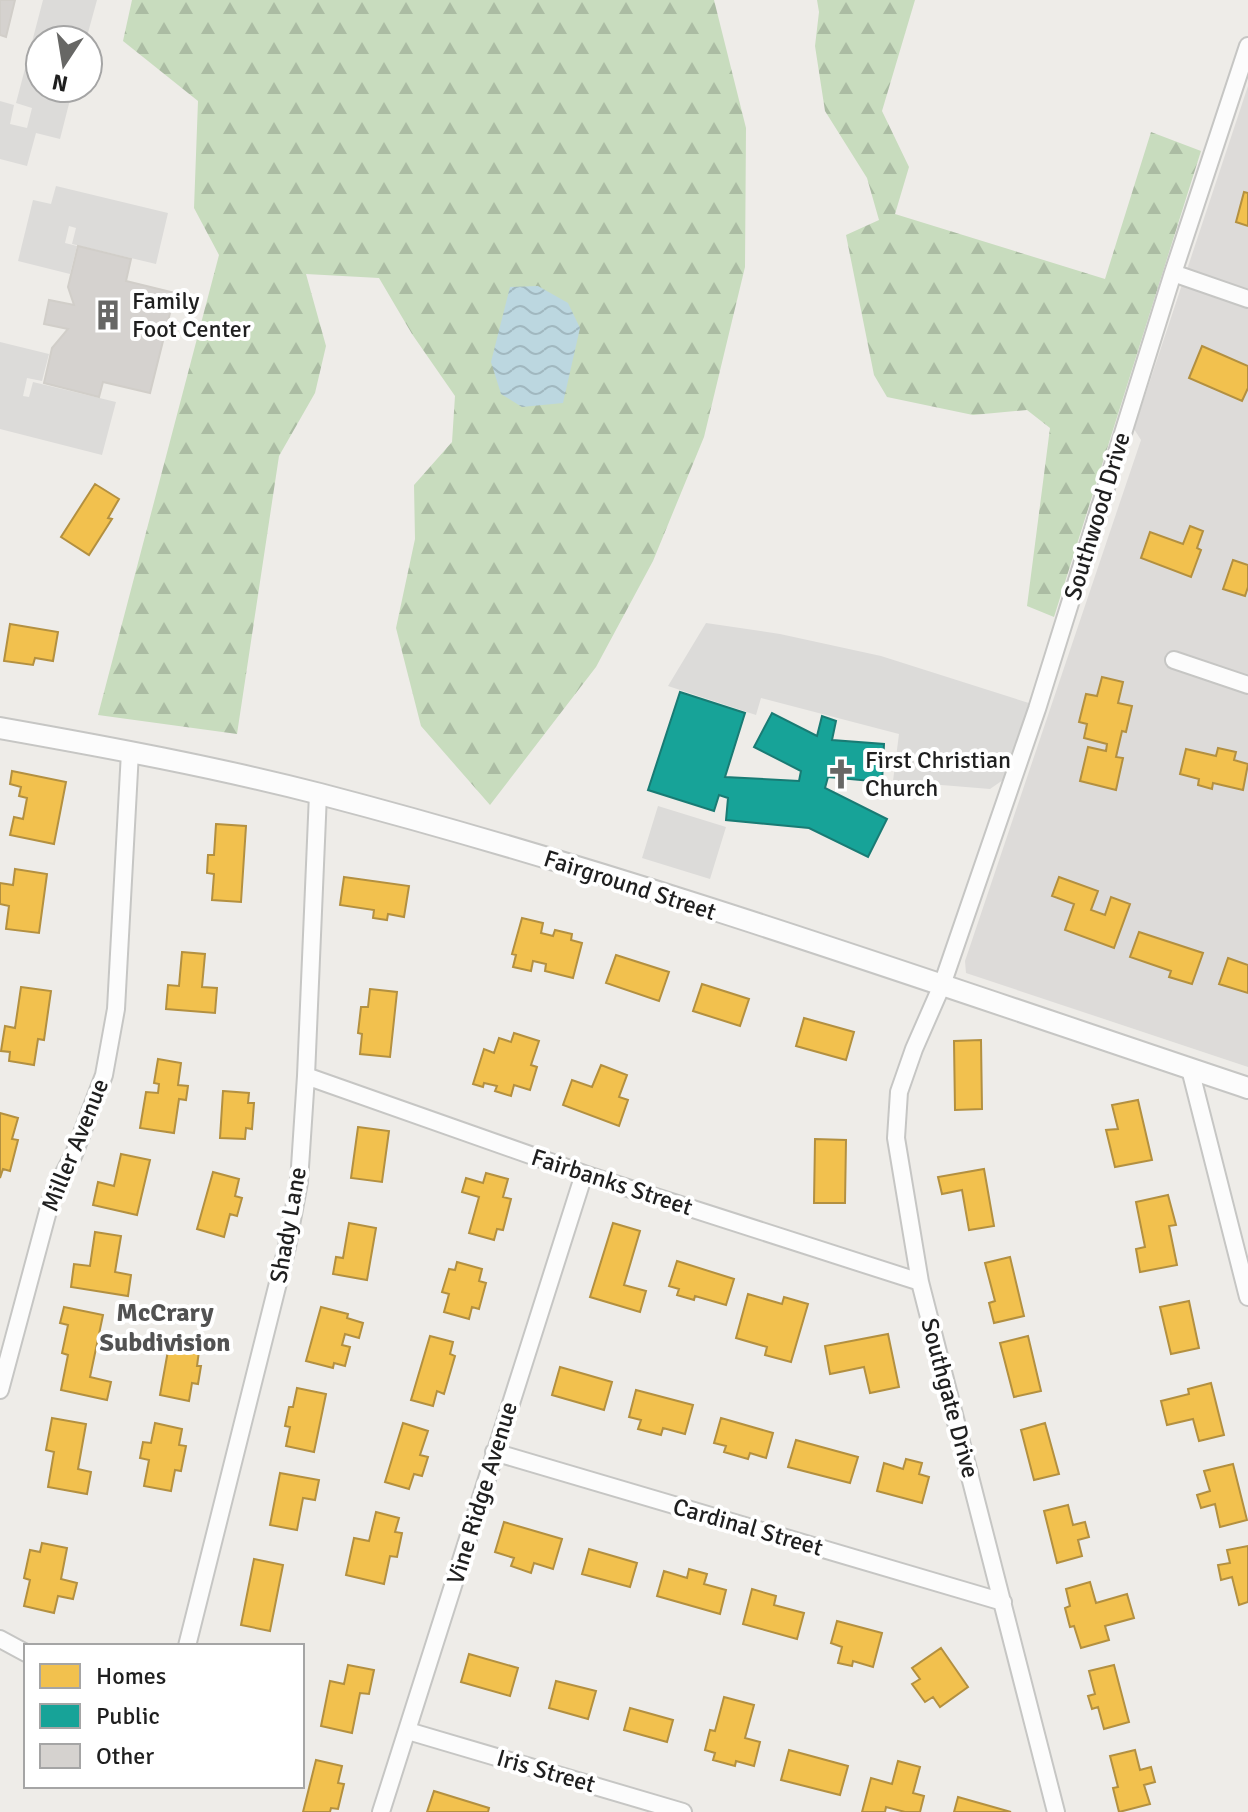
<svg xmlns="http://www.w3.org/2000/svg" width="1248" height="1812" font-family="Signika,sans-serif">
<defs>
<pattern id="forest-firs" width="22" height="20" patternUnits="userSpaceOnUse" patternTransform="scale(2)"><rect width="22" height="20" fill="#c8dcbe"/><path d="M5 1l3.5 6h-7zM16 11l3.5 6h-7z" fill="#abbca3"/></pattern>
<pattern id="water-waves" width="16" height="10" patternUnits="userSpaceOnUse" patternTransform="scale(2)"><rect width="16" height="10" fill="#bcd7e0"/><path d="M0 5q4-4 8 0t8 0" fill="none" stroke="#a1b8c0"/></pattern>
</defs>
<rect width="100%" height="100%" fill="#eeece8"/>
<!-- residential -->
<path fill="#dddbd9" d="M1248,86V1067L966,973L965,961L1141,440L1134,429Z"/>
<!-- religious -->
<path fill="#dcdbd9" d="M43,0H97L86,40H40V88H73L60,139L36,133L27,166L0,159V101L14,105L10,124L27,128L32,108L16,103Z
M56,186L168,213L156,264L72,244L76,228L69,226L65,243L77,246L70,274L18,261L33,200L51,204Z
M0,342L49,354L42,381L27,378L23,396L29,397L33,382L116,402L102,455L0,429Z
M706,623L780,634L881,656L1032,704L1003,780L990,789L893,781L899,734L761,698L756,715L668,686Z
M658,806L726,827L710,879L642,858Z"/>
<!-- forest -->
<path fill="url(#forest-firs)" d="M132,0H714L746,128L745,267L704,437L653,561L596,667L490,805L421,726L396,628L415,539L414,485L452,442L455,396L412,334L379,278L306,274L326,346L315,393L279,456L237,734L98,715L219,255L194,208L198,101L123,41Z
M817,0H915L882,111L909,167L895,214L1105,279L1151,132L1201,151L1054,617L1027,606L1050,428L1027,410L973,415L887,397L874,375L846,235L879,220L867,178L825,111L815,46L819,12Z"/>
<!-- water -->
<path fill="url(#water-waves)" d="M538,286L568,303L580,328L563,403L522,407L501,394L491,362L510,287Z"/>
<!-- homes -->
<path fill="#f2c14e" stroke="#b39040" stroke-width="2" d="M1244,192L1248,193V226L1236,222Z
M1202,346L1248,366V388L1242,401L1189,378Z
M95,484L119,499L108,518L112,519L89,555L61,537Z
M1190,526L1203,531L1197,548L1201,550L1191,577L1141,558L1150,532L1183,544Z
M1233,560L1248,565V587L1245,596L1223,589Z
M10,624L58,632L53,661L35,658L33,665L4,661Z
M1102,677L1123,682L1118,703L1132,706L1126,732L1122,731L1116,757L1123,758L1116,790L1080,781L1088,747L1106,751L1107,744L1084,738L1087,724L1079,722L1086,694L1097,696Z
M1218,748L1236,752L1234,760L1248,764L1243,790L1213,783L1212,789L1198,785L1199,779L1180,774L1186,749L1216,756Z
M12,771L66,782L54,844L10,835L14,817L23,819L27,798L19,796L21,787L10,784Z
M216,824L246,826L241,902L212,900L214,874L207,873L208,855H214Z
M15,869L47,874L39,933L6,929L9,906L0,904V883L13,885Z
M344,877L409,886L404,917L388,914L387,920L373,918L374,910L340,905Z
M1059,877L1098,891L1091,910L1105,915L1111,897L1130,904L1114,948L1065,930L1074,904L1052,896Z
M522,918L543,923L541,933L553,936L555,930L572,934L571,940L582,943L573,978L545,971L546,964L533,961L531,971L513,967L516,955L512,954Z
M1139,932L1203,953L1192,984L1169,977L1171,971L1130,957Z
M182,952L205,954L202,987L217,988L215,1013L166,1009L168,985L179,986Z
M616,955L669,972L659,1001L606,983Z
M1228,958L1248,965V993L1219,984Z
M702,984L749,999L740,1026L693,1011Z
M21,987L51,991L44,1040L38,1039L34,1065L9,1061L10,1052L1,1051L5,1026L15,1028Z
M370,989L397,992L390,1057L360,1054L362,1034L358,1033L361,1007H368Z
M804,1018L854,1032L846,1060L796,1046Z
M514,1033L539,1041L531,1065L537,1067L530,1090L514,1085L511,1096L495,1091L497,1086L484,1083L483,1087L473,1084L484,1049L494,1053L499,1038L511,1042Z
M981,1040L982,1109L955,1110L954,1041Z
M158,1059L181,1063L178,1085L188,1086L186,1100L179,1099L174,1133L140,1128L146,1092L158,1093L159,1084L154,1083Z
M601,1065L627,1075L619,1097L628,1100L619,1126L563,1105L572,1080L592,1087Z
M223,1091L249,1093L248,1103H254L252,1129L246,1128L245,1139L220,1138Z
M1138,1100L1152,1160L1115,1167L1106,1130L1118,1129L1112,1105Z
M0,1113L18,1118L12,1139L18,1140L10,1171L3,1169L0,1178Z
M358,1127L389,1131L382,1182L351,1178Z
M815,1139L846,1140L845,1203H814Z
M121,1154L150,1160L137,1215L93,1205L98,1182L114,1186Z
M984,1169L994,1226L969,1230L962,1190L942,1194L938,1177Z
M213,1172L239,1179L235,1196L242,1198L237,1216L230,1214L224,1237L197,1229Z
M486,1173L508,1179L503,1197L511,1199L503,1230L497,1229L494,1240L469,1233L479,1197L462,1192L466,1178L483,1183Z
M1168,1195L1176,1225L1169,1226L1177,1265L1140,1272L1136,1249L1145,1247L1136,1202Z
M349,1223L376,1228L367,1280L333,1274L336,1257L343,1258Z
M613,1223L640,1231L624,1285L646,1291L640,1312L590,1297Z
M95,1232L121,1236L115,1272L131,1275L128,1296L71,1287L74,1264L90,1266Z
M1010,1257L1024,1316L994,1323L989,1303L995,1301L985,1263Z
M677,1261L734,1279L726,1305L695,1296L694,1300L677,1295L679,1289L669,1286Z
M457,1262L482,1269L479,1281L486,1283L479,1309L472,1307L469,1319L444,1312L449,1294L442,1292L449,1269L455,1270Z
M748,1294L782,1304L784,1297L808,1304L791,1362L765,1355L767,1347L736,1338Z
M1189,1301L1199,1348L1171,1354L1160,1307Z
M64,1307L103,1315L90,1377L111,1382L107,1400L61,1390L68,1355L62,1353L68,1325L60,1323Z
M321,1307L348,1314L347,1318L363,1323L359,1338L345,1334L342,1345L350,1347L345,1366L334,1363L333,1368L306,1361Z
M888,1334L899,1387L870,1393L864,1367L830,1374L825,1346Z
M430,1336L453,1342L450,1354L455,1356L444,1394L437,1391L433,1406L411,1400Z
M1028,1336L1041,1391L1014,1397L1000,1343Z
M169,1345L199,1351L197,1366H201L198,1384L192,1383L189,1401L160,1395Z
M560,1367L612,1382L604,1410L552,1395Z
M1211,1383L1224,1435L1199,1441L1193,1419L1167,1425L1161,1401L1189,1394L1188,1389Z
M297,1388L326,1394L314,1452L286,1446L290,1427L285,1426L289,1407H293Z
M636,1390L693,1405L685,1434L663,1428L661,1435L638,1429L641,1420L629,1417Z
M52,1418L86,1424L78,1469L91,1472L87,1494L48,1487L54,1452L46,1450Z
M721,1418L773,1433L766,1458L750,1453L748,1459L724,1452L726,1446L714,1443Z
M155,1423L182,1429L179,1445L186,1446L181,1471L175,1470L171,1491L144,1486L149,1460L140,1458L143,1442L151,1443Z
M403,1423L428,1431L420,1455L428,1457L422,1476L414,1474L409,1489L385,1482Z
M1045,1423L1059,1474L1034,1480L1021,1430Z
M796,1440L858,1457L850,1483L788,1467Z
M906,1459L922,1463L919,1474L929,1477L922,1503L877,1491L884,1463L903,1469Z
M1233,1464L1247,1520L1220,1527L1215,1504L1201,1508L1197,1495L1210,1491L1204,1471Z
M280,1473L319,1480L315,1500L303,1498L297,1530L270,1525Z
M1068,1505L1073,1525L1085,1522L1089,1537L1078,1540L1082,1556L1057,1563L1044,1511Z
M376,1512L399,1518L395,1532L402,1533L397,1557L390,1556L384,1584L346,1575L354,1538L369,1541Z
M504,1522L562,1539L553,1569L534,1563L531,1573L511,1566L514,1558L495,1552Z
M42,1543L67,1548L61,1579L77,1583L73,1599L58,1596L54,1613L24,1606L30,1580L24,1578L30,1550L40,1552Z
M1248,1546V1602L1239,1605L1232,1577L1221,1580L1218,1565L1230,1563L1227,1550Z
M589,1549L637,1563L630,1587L582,1574Z
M254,1559L283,1565L270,1631L241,1625Z
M689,1569L707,1574L704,1584L726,1590L720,1614L657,1596L664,1571L687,1578Z
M1090,1582L1096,1603L1127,1594L1134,1618L1105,1626L1109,1640L1081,1648L1074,1626L1070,1627L1065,1608L1070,1606L1066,1589Z
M752,1589L776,1596L774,1605L804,1613L797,1639L743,1624Z
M837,1621L882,1633L873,1667L853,1661L852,1666L838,1663L842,1647L831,1643Z
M941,1648L968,1687L940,1707L933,1697L925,1702L912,1684L920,1679L912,1668Z
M469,1654L518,1668L510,1696L461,1682Z
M348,1665L374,1670L369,1694L360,1693L352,1733L321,1726L330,1681L344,1684Z
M1114,1665L1129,1722L1104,1729L1098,1707L1092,1709L1088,1696L1095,1694L1089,1671Z
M556,1681L596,1691L588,1719L549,1708Z
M724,1697L754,1705L745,1738L760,1742L754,1766L736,1761L735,1766L713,1760L715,1753L705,1750L710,1730L715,1731Z
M630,1708L673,1720L667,1742L624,1730Z
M789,1750L848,1766L840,1795L781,1780Z
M1135,1750L1140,1770L1151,1767L1155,1782L1144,1785L1150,1804L1119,1812L1113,1788L1118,1787L1110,1756Z
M316,1760L342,1766L338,1783L344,1784L338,1809L331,1808L330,1812H303Z
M898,1761L920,1767L913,1793L924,1796L920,1812H905L886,1807L885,1812H862L871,1778L892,1784Z
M434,1791L489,1808L488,1812H427Z
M958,1797L1011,1812H954Z"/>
<!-- public -->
<path fill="#17a398" stroke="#197b74" stroke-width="2" d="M680,692L745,713L725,777L799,781L801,771L754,747L772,713L817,736L822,716L836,721L832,740L884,744L882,782L828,777L825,788L887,819L868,857L809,828L726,820L728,798L719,795L714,811L648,790Z"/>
<!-- building -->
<path fill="#d5d2cf" stroke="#d1cec9" stroke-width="2" d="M0,0H15L6,37L0,35Z
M78,246L131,259L126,281L175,293L150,393L103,382L99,397L44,383L52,348L68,329L44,324L49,300L74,305L68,287Z"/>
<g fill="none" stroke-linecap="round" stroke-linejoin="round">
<!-- minor casing -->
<g stroke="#c6c6c4" stroke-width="20">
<path id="minor" d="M1173,273L1248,299
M1174,660L1248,685
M1190,1069L1248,1297
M306,1076L584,1174L920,1282
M0,1390L52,1196L74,1154L104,1075L116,1009L130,752
M494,1452L1003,1602
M0,1639L26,1653
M187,1646L287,1247L299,1182L306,1076L318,794
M408,1731L683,1812
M381,1812L584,1174
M1056,1812L920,1282L896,1138L899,1092L914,1049L942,985L1037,709L1173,273L1248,46"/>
</g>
<!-- tertiary casing -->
<g stroke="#c6c6c4" stroke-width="24">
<path id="tertiary" d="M0,728C107,747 215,767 320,794C634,876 940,985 1248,1088"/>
</g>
<!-- minor -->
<use href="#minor" stroke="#fcfcfc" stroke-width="16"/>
<!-- tertiary -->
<use href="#tertiary" stroke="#fcfcfc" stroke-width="20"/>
</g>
<!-- icons -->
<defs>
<g id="building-bare" transform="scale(2.4)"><path d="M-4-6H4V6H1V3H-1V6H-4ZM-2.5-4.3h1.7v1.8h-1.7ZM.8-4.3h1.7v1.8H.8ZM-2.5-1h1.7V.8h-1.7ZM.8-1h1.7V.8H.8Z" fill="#676765" stroke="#fff" stroke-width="2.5" paint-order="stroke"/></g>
<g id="church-bare" transform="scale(2.4)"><path d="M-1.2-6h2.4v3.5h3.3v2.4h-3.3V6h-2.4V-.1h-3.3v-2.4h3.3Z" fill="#676765" stroke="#fff" stroke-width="2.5" paint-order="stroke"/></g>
</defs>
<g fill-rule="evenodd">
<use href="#building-bare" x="108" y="315"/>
<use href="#church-bare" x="841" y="774"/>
</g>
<g text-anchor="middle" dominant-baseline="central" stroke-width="8" stroke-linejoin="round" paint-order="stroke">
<!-- poi labels -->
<g font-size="24" fill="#1f1f1f" stroke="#fff" text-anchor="start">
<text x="132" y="301">Family<tspan x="132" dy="28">Foot Center</tspan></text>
<text x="865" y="760">First Christian<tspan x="865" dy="28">Church</tspan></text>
</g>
<!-- street labels -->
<g font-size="24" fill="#1f1f1f" stroke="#fff">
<text transform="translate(1097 516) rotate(-73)">Southwood Drive</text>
<text transform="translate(630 885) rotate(18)">Fairground Street</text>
<text transform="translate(75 1145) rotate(-68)">Miller Avenue</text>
<text transform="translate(612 1182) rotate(18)">Fairbanks Street</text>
<text transform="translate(288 1225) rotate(-80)">Shady Lane</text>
<text transform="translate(950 1398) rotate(75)">Southgate Drive</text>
<text transform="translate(482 1493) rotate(-73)">Vine Ridge Avenue</text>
<text transform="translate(748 1527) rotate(16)">Cardinal Street</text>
<text transform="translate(546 1771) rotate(16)">Iris Street</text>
</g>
<!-- neighbourhood labels -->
<g font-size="26" font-weight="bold" fill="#525252" stroke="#fff">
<text x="165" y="1313">McCrary<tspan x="165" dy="30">Subdivision</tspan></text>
</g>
</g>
<!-- legend -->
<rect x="24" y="1644" width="280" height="144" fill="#ffffff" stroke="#a5a5a5" stroke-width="2"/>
<rect x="40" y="1664" width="40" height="24" fill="#f2c14e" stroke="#a5a5a5" stroke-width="2"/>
<text x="96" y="1684" font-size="24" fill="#1f1f1f">Homes</text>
<rect x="40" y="1704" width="40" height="24" fill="#17a398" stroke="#a5a5a5" stroke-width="2"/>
<text x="96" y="1724" font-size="24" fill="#1f1f1f">Public</text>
<rect x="40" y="1744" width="40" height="24" fill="#d5d2cf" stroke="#a5a5a5" stroke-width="2"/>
<text x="96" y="1764" font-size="24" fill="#1f1f1f">Other</text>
<!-- north arrow -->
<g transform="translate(64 64) rotate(192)"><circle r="38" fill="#ffffff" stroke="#a5a5a5" stroke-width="2"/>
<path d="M0-6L14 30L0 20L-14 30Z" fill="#676765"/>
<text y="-12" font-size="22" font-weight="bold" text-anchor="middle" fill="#1f1f1f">N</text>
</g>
</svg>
